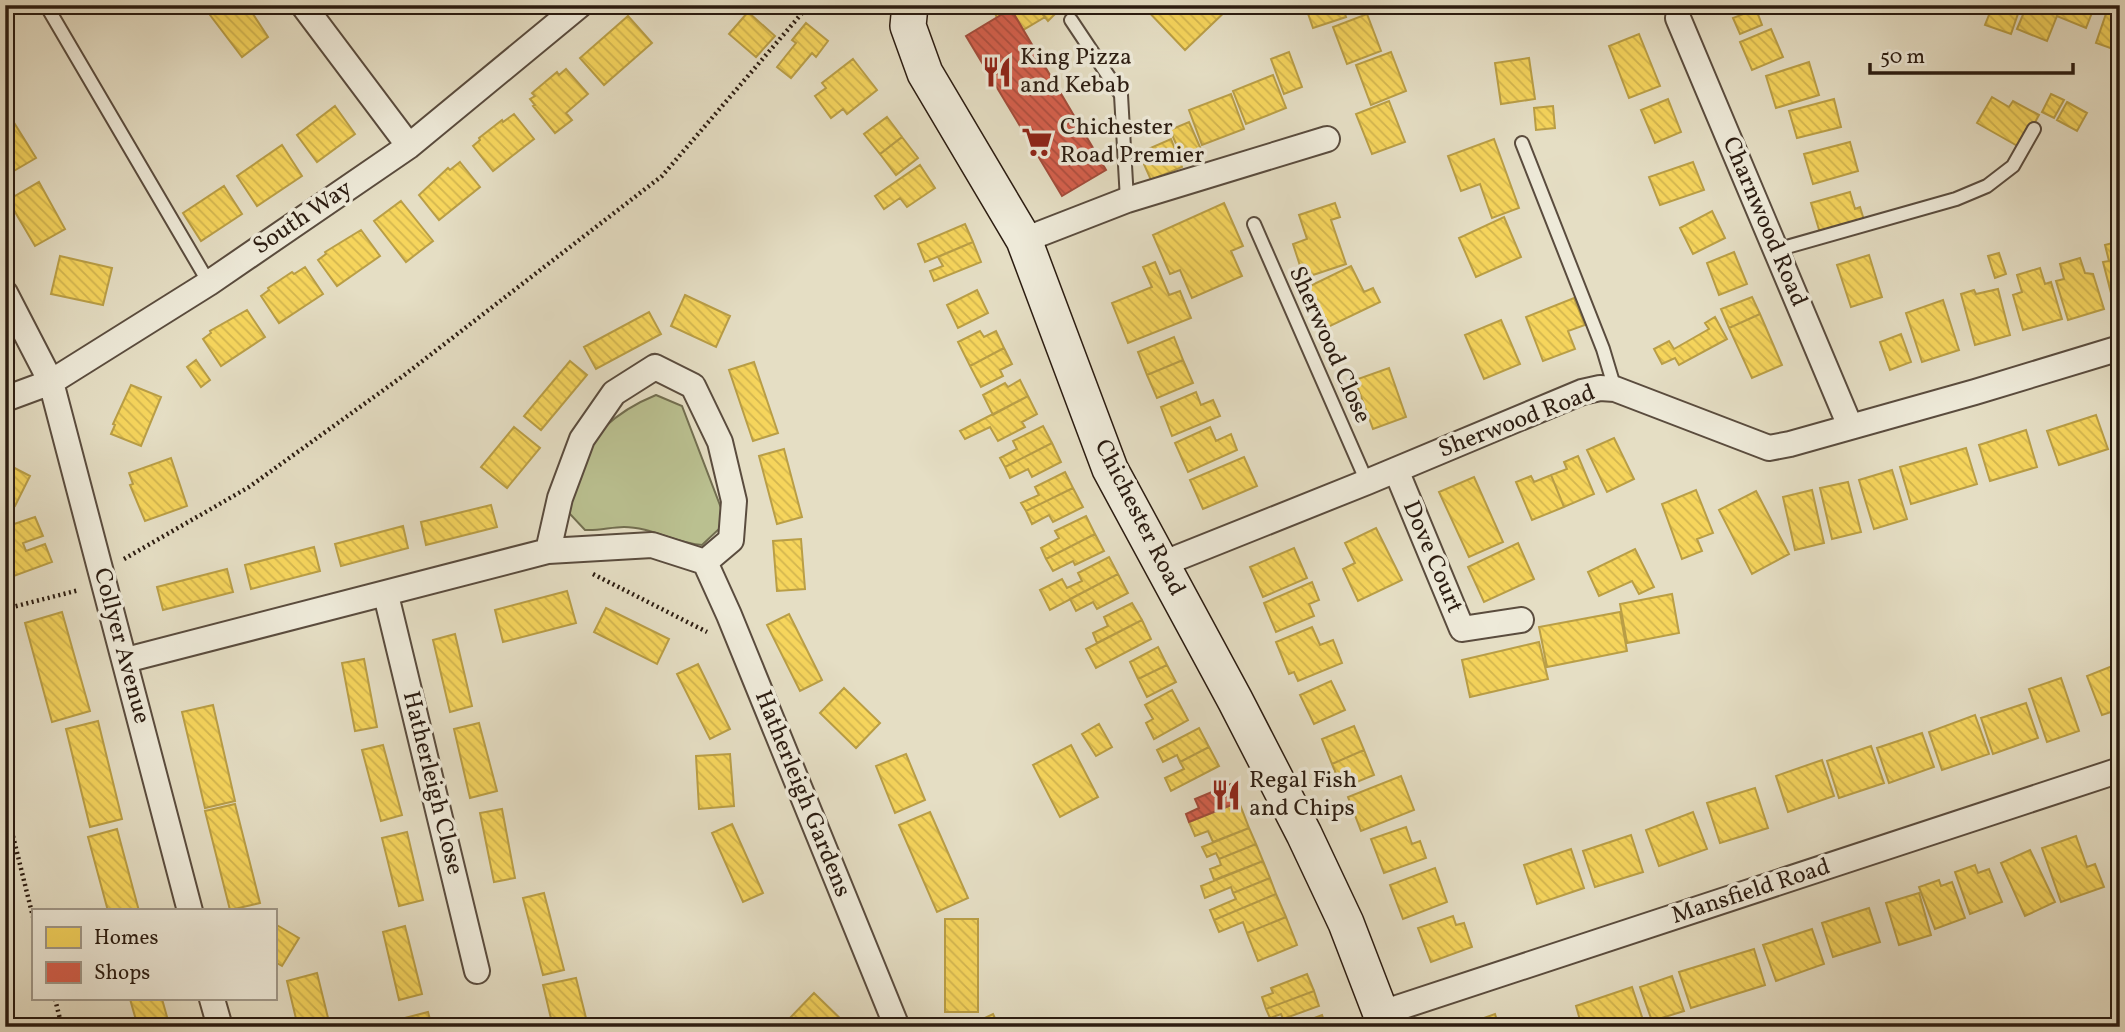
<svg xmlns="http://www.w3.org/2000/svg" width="2125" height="1032" font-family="Vollkorn,serif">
<defs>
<pattern id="homes-back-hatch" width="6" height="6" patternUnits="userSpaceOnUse" patternTransform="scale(1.75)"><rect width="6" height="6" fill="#f6d55c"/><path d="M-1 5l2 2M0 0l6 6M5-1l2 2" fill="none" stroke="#d3b64f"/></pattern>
<pattern id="shops-back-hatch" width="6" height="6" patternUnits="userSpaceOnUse" patternTransform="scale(1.75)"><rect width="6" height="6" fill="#d6604d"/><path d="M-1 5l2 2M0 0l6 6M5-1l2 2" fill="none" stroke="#ae4e3f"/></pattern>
</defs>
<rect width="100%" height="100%" fill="#e5dec4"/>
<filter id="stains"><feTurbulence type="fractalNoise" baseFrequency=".00286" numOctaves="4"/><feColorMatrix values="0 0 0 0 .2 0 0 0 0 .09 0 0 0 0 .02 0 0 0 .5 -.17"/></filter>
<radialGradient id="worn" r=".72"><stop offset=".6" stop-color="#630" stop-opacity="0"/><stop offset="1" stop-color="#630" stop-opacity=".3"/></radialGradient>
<!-- grass -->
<path fill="#bac090" stroke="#726e50" stroke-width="2" d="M656,395L682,406L723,513L719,529L702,545C676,543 650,527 624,527C611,527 599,531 585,530L569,513C570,503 570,491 573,481C581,439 619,410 656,395Z"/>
<!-- homes -->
<path fill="url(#homes-back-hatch)" stroke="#b99e46" stroke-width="2" d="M223,5H247L268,37L242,57L210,15Z
M1035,5L1045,17L1023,30L1011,9L997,18L992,6Z
M1035,5H1064L1048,21Z
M1142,5H1232L1185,50Z
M1305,5H1342L1346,17L1313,28Z
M1993,5H2021L2011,34L1985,25Z
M2027,5H2095L2086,28L2057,16L2047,41L2017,29Z
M2109,5H2120L2119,51L2096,43Z
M1756,9L1762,25L1740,34L1733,18Z
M748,12L775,36L756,57L729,34Z
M1367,14L1381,51L1347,64L1333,27Z
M628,16L652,43L604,85L580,58Z
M806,23L828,41L816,57L812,53L791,78L777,67L796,43L792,40Z
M1771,29L1783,57L1752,70L1740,42Z
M1639,34L1660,86L1629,98L1609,46Z
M1289,52L1302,87L1284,94L1271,59Z
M1391,52L1406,91L1371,105L1356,65Z
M1529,58L1535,99L1501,104L1495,63Z
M853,59L877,90L847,114L843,109L831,118L815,96L826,88L822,83Z
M1809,62L1819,95L1776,108L1766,76Z
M566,69L588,94L566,113L572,120L555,133L533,106L535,105L530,99L535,96L532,93L557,72L559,75Z
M1273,75L1286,108L1246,124L1233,91Z
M1231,94L1244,129L1202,145L1189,110Z
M2051,94L2064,100L2054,118L2042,112Z
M1992,97L2009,107L2013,101L2039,115L2021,148L1977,123Z
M1668,99L1681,132L1655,143L1641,110Z
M1834,99L1841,127L1797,138L1789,111Z
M1389,101L1405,142L1372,154L1356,114Z
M2067,102L2087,113L2077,131L2057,120Z
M335,106L355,134L317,162L297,135Z
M1553,106L1555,128L1536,130L1534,108Z
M8,113L36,158L5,176V115Z
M514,114L534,139L493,171L473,146L480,140L479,138L502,120L503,122Z
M887,117L902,137L880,154L864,134Z
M1189,122L1203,154L1184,162L1170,130Z
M902,137L918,158L896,175L880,154Z
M1171,139L1182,167L1151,180L1139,153Z
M1494,139L1519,208L1492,218L1480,184L1461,191L1448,156Z
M1850,142L1858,171L1813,184L1804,154Z
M282,145L302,176L257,206L237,176Z
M460,162L480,187L439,220L419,195L448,168L450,170Z
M1693,162L1704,190L1660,205L1649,177Z
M920,165L935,188L907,207L900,198L884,209L875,196Z
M39,182L65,229L35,246L8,200Z
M224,186L242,214L201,241L183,213Z
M1850,192L1855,209L1860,207L1864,220L1820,233L1811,203Z
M401,201L433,241L406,262L374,221Z
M1224,203L1243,246L1231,251L1242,276L1192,298L1180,270L1170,274L1153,235Z
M1335,203L1340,217L1331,220L1346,264L1304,278L1293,244L1307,239L1299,215Z
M1712,211L1725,238L1693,254L1680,228Z
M1504,217L1521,257L1476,277L1459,238Z
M965,224L973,242L925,262L918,244Z
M361,230L380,256L337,286L318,260L326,254L325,252Z
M2120,241V291L2111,293L2103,262L2109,261L2105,245Z
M973,242L981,262L934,281L930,271L943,266L938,257Z
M1734,252L1747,284L1719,295L1707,263Z
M1999,253L2006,274L1995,278L1988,256Z
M1869,255L1882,297L1851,307L1837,265Z
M60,256L112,268L103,305L51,294Z
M2080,258L2085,273L2093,274L2104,309L2068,320L2056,281L2064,279L2060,264Z
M1155,262L1169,295L1180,291L1191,318L1128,343L1112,303L1152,287L1143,267Z
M1351,266L1364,292L1373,288L1380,302L1328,327L1308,287Z
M305,267L323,294L279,323L261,296L269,290L268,288L292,272L294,274Z
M2040,268L2045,284L2051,282L2062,319L2023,330L2013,295L2022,292L2017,275Z
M1998,289L2010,335L1975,345L1961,294L1974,290L1976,294Z
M977,290L988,313L958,328L947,305Z
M685,295L730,316L716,347L671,326Z
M1752,297L1760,314L1729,328L1721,309Z
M1574,298L1585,325L1568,331L1575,349L1543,361L1526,317Z
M1943,300L1959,350L1922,362L1906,313Z
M247,310L265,337L221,366L203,339L211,333L210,331Z
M649,312L661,334L596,369L584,347Z
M1760,314L1782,365L1752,378L1729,328Z
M1715,317L1727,339L1679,365L1675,358L1662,364L1654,349L1669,341L1674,349L1709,329L1705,323Z
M1501,320L1520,364L1484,379L1465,335Z
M980,331L984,337L996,331L1004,348L970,366L958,342Z
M1901,334L1911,362L1890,370L1880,342Z
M1174,337L1183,360L1147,375L1138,352Z
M1004,348L1012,364L1000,370L1003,376L981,387L970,366Z
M196,360L210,380L201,387L187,367Z
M1183,360L1193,383L1157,398L1147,375Z
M570,361L587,375L541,430L524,416Z
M754,362L778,433L753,441L729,370Z
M1389,368L1406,417L1373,429L1355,380Z
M1020,380L1028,396L993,415L983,395L1005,383L1008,387Z
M131,385L161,397L141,446L111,434L115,425L113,424Z
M1196,392L1201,405L1213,400L1220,416L1172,436L1161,407Z
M1028,396L1037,414L1022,422L1025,427L998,441L990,427L965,439L960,431Z
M2096,415L2108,449L2059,465L2047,431Z
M1043,426L1052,443L1005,467L1000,458L1017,449L1013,441Z
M514,427L540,448L507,488L481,467Z
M1210,427L1216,441L1231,434L1237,450L1188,472L1175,443Z
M2026,430L2037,467L1990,481L1979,445Z
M1614,438L1634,479L1607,492L1587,450Z
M1052,443L1061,462L1032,477L1028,469L1010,478L1005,467Z
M1966,448L1977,484L1911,504L1900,467Z
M784,449L802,517L777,524L759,456Z
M1578,456L1594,494L1564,507L1551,475L1567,469L1564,462Z
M1244,457L1257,486L1203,509L1190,480Z
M171,458L187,506L145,521L130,485L133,484L129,473Z
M5,463L30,476L15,506L5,501Z
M1892,470L1907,519L1874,529L1859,480Z
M1065,472L1073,488L1026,511L1021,503L1039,495L1035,487Z
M1551,475L1564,507L1532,520L1516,482L1531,476L1534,482Z
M1474,477L1503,542L1469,557L1439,492Z
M1848,482L1861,532L1832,539L1820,488Z
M1073,488L1083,507L1053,522L1049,515L1032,524L1026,511Z
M1696,490L1713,533L1697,539L1702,551L1682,559L1662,504Z
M1812,490L1824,543L1795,550L1783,497Z
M1756,491L1789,554L1752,574L1719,510Z
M491,505L497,527L426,545L421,522Z
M1086,516L1095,534L1046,559L1041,548L1059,538L1055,531Z
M35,517L43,536L23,543L26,551L45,544L52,562L11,577L5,562V527Z
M403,526L408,548L341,566L335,544Z
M1376,528L1402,580L1358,601L1343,569L1355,563L1345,543Z
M1095,534L1104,551L1075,565L1073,561L1053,571L1046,559Z
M801,539L805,589L777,591L773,541Z
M1518,543L1534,579L1484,602L1468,567Z
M314,547L320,571L251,589L245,565Z
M1294,548L1307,578L1263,597L1250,567Z
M1635,549L1654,587L1639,594L1632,581L1599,596L1588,572Z
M1109,557L1118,574L1050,610L1040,590L1062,579L1067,588L1082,581L1078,573Z
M227,569L233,592L163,610L157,587Z
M1118,574L1128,593L1097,609L1093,602L1076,611L1070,599Z
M1312,582L1319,600L1309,604L1314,616L1276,632L1264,603Z
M567,591L576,623L503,642L495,610Z
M1672,594L1679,633L1627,643L1620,604Z
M1132,603L1142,620L1097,643L1093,633L1108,626L1104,617Z
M606,608L669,639L657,664L594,632Z
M62,612L90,711L52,722L25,623Z
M1620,612L1627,651L1547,667L1539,627Z
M789,614L822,680L800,691L767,625Z
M1142,620L1151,639L1096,668L1086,649Z
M1312,627L1320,645L1333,640L1342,663L1298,681L1294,672L1289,674L1276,642Z
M455,634L472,706L450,712L433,640Z
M1539,642L1548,679L1470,697L1462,660Z
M1158,647L1167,665L1138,679L1130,662Z
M364,659L377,727L355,731L342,663Z
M2120,663V709L2102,715L2087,676Z
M698,664L730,729L710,739L677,674Z
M1167,665L1176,682L1147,697L1138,679Z
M2061,678L2079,731L2047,742L2029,689Z
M1331,681L1345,710L1314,724L1300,695Z
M844,688L880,723L856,748L820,713Z
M1172,690L1188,720L1154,739L1146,723L1153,719L1145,705Z
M2026,703L2038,738L1993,754L1981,718Z
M213,705L235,801L205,808L182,712Z
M1975,715L1989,754L1942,770L1929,732Z
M98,721L122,819L90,827L66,729Z
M479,723L497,791L470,798L454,729Z
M1099,724L1112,747L1096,756L1082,734Z
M1354,726L1364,750L1332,764L1322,739Z
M1199,728L1209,747L1180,762L1177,755L1163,762L1157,750Z
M1922,733L1934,767L1889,783L1877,748Z
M383,745L402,815L381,821L362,750Z
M1071,745L1098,797L1060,817L1033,765Z
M1871,746L1884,783L1839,798L1827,761Z
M1209,747L1219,766L1171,791L1165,778L1184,769L1180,762Z
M1364,750L1374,775L1342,788L1332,764Z
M730,754L734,806L699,809L696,756Z
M906,754L925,800L895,813L876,766Z
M1822,760L1834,796L1788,812L1776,776Z
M1401,776L1414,810L1361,831L1348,797Z
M1755,788L1768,828L1720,843L1707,803Z
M1239,802L1249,828L1213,842L1208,831L1195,836L1189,822Z
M235,804L260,903L230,910L205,811Z
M502,809L515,878L494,882L480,813Z
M930,812L968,898L937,912L899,825Z
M1693,812L1707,849L1659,866L1646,830Z
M732,824L763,893L743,902L712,833Z
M1406,827L1412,844L1420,841L1426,858L1384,873L1371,839Z
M1249,828L1256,844L1219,859L1216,853L1207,857L1202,847Z
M117,829L139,911H108L88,837Z
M407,832L423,900L399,906L382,838Z
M1631,835L1643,872L1595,887L1583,851Z
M2112,835H2120V909H2116Z
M2076,836L2087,867L2095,864L2104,887L2061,902L2042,848Z
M1256,844L1263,861L1214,880L1210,869L1221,865L1219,859Z
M1571,849L1584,888L1537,904L1524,865Z
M2030,850L2055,902L2025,916L2001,863Z
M1263,861L1270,878L1233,893L1231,887L1205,898L1201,886Z
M1975,865L1978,873L1989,869L2002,902L1970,914L1955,872Z
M1435,868L1447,902L1403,919L1390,885Z
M1270,878L1276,894L1214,920L1210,910L1236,899L1233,893Z
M1939,880L1941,886L1952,882L1965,918L1935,929L1919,887Z
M544,893L564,970L543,975L523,898Z
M1919,893L1931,935L1899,945L1886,903Z
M1276,894L1286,917L1247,933L1243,922L1219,932L1214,920Z
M1869,908L1880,942L1833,957L1822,923Z
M1453,916L1456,925L1464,923L1472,947L1431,962L1418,928Z
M1286,917L1297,945L1258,961L1247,933Z
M945,919H978V1012H945Z
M275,924L299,938L282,966L275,962Z
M405,926L422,994L399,1000L383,932Z
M1812,929L1824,964L1776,981L1763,945Z
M1754,949L1765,985L1691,1008L1679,972Z
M317,973L329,1022L298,1027L287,981Z
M1307,974L1314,991L1266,1009L1262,997L1273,993L1271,988Z
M1672,976L1684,1011L1652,1021L1640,987Z
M576,978L588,1026L553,1027L543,985Z
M1632,987L1644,1023L1633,1027H1582L1576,1006Z
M1314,991L1319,1006L1283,1019L1281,1014L1270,1018L1266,1009Z
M814,993L849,1027H797L789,1019Z
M130,999H162L169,1024L159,1027H138Z
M428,1012L432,1027H399L397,1020Z
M993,1014L999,1027H966Z
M1495,1014L1499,1027H1459Z
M1322,1015L1326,1027H1291Z"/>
<!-- shops -->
<path fill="url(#shops-back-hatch)" stroke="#a34c3b" stroke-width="2" d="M1011,9L1106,170L1062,196L966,36Z
M1231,784L1239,802L1189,822L1186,814L1199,808L1195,799Z"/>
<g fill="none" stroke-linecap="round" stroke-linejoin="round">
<!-- lane casing -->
<g stroke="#5a4c3e" stroke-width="16">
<path id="lane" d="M46,5L209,283
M1071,20L1121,95L1127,200
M1522,143L1603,349L1615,389
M1254,224L1367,482
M1776,250L1956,199L1987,186L2013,166L2034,129"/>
</g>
<!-- street casing -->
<g stroke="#5a4c3e" stroke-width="28">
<path id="street" d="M303,5L409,146
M1678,18L1850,426
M1024,240L1127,200L1327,139
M5,293L51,382L190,911
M5,399L51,382L209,283L409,146L580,5
M1396,470L1462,629L1521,620
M548,551L560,498L582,439L614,393L655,367L693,386L720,442L734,501L731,540L705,562
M1162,564L1367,482L1582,392L1600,388L1615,389L1769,448L1790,444L1975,392L2120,348
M386,595L477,971
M126,660L548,551L652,545L705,562L729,615L897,1027
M212,999L220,1027
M1382,1013L2120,770"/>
</g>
<!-- secondary casing -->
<g stroke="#2b1c11" stroke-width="38">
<path id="secondary" d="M910,5L908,26L925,73L1024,240L1110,469L1235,700L1304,834L1346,923L1386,1027"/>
</g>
<!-- path -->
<path stroke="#2b1c11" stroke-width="4.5" stroke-dasharray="2 3.5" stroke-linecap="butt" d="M124,559L249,487L403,376L662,176L809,5
M593,574L707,632
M5,609L79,590
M5,804L33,917
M55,999L62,1027"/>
<!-- lane -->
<use href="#lane" stroke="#eeead9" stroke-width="12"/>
<!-- street -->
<use href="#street" stroke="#eeead9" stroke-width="24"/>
<!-- secondary -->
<use href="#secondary" stroke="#eeead9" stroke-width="35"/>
</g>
<!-- icons -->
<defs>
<g id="restaurant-bare" transform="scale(2.415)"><path d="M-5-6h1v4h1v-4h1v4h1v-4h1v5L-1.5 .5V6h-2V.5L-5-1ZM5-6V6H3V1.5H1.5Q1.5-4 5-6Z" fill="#8f2418" stroke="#eeead9" stroke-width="2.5" paint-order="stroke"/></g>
<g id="supermarket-bare" transform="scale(2.415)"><path d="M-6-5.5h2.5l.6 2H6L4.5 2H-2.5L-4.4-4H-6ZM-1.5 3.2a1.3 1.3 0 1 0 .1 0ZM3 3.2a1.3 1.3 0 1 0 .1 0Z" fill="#8f2418" stroke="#eeead9" stroke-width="2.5" paint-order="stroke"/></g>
</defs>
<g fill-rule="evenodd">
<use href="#restaurant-bare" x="997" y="72"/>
<use href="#supermarket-bare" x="1037" y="142"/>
<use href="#restaurant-bare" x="1226" y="795"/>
</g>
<g text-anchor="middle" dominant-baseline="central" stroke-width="7" stroke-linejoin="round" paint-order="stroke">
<!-- poi labels -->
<g font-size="24" fill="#2b1c11" stroke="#eeead9" text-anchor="start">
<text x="1020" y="58">King Pizza<tspan x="1020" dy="28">and Kebab</tspan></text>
<text x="1060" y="128">Chichester<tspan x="1060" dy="28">Road Premier</tspan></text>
<text x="1249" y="781">Regal Fish<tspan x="1249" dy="28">and Chips</tspan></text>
</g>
<!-- street labels -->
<g font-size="24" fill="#2b1c11" stroke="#eeead9">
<text transform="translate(303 218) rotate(-34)">South Way</text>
<text transform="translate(1764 222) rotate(67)">Charnwood Road</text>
<text transform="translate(1329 345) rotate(66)">Sherwood Close</text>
<text transform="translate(1517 422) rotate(-21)">Sherwood Road</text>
<text transform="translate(1139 518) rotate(63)">Chichester Road</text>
<text transform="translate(1432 557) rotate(67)">Dove Court</text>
<text transform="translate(121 646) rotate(75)">Collyer Avenue</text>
<text transform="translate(432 783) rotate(76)">Hatherleigh Close</text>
<text transform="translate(802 794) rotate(68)">Hatherleigh Gardens</text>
<text transform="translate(1751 892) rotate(-18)">Mansfield Road</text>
</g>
</g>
<!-- margin -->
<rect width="2125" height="1032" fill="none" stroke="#e5dec4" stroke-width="28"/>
<rect x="7" y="7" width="2111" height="1018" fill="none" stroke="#2b1c11" stroke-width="3.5"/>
<rect x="14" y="14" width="2097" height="1004" fill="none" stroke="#2b1c11" stroke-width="2"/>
<!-- legend -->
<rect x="32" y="909" width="245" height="91" fill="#eeead9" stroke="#a09889" stroke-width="2"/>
<rect x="46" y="927" width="35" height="21" fill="#f6d55c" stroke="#a09889" stroke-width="2"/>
<text x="94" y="944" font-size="21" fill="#2b1c11">Homes</text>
<rect x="46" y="962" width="35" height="21" fill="#d6604d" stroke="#a09889" stroke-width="2"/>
<text x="94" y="979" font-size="21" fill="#2b1c11">Shops</text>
<!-- scale -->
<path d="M1870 63v10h203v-10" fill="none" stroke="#2b1c11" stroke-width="3.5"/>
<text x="1880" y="63" font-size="21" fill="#2b1c11" stroke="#eeead9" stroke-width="5" paint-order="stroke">50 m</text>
<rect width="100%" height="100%" filter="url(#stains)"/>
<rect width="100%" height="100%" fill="url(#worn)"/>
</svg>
